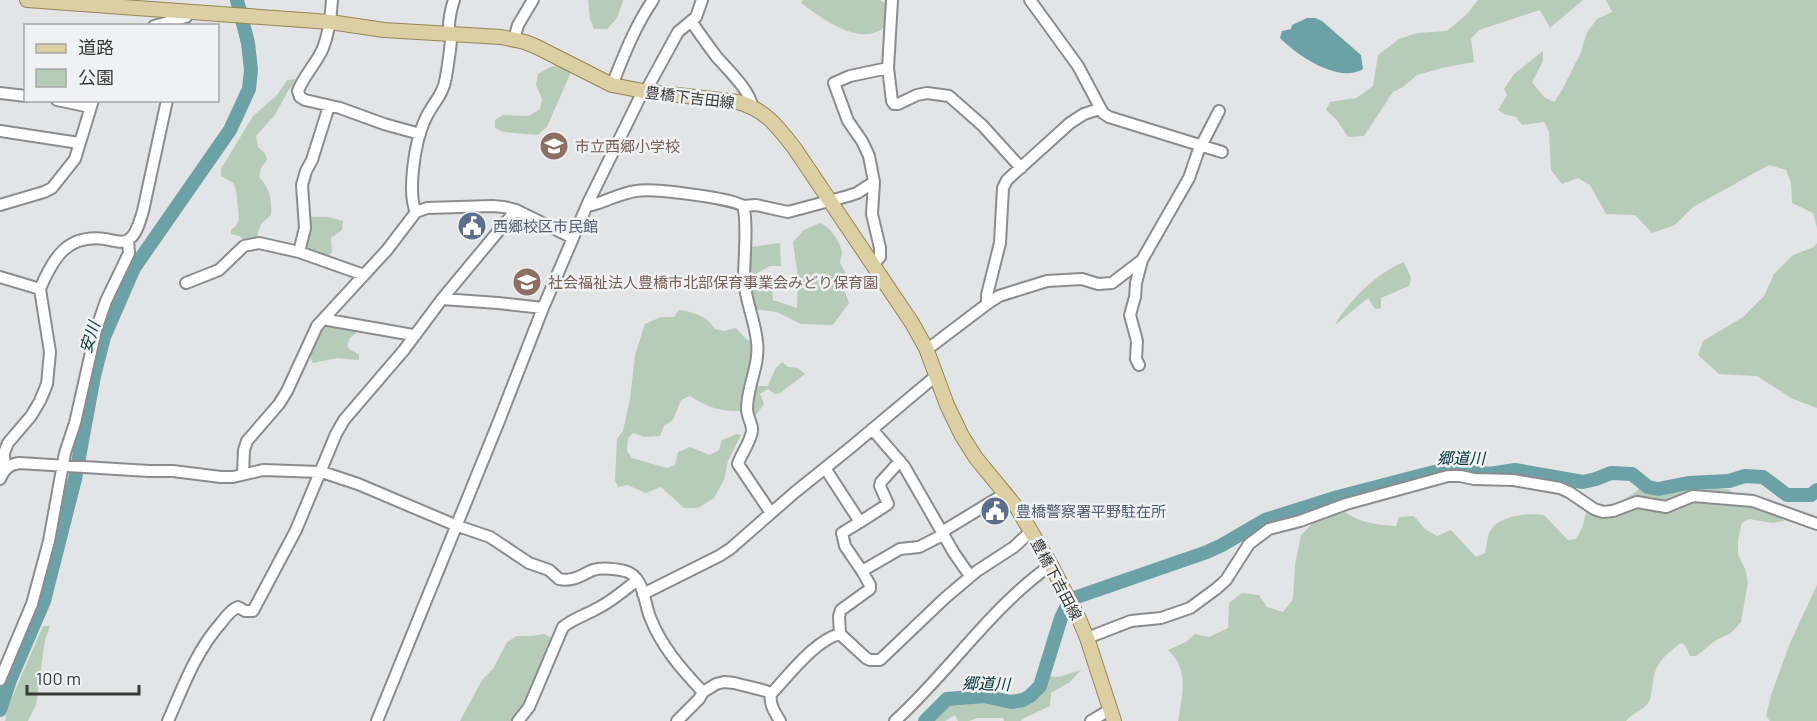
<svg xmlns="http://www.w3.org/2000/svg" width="1817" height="721" font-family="Barlow,'Noto Sans JP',sans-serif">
<rect width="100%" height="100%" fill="#e3e4e6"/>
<!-- green -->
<path fill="#b6ccb9" d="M588,0H623V1L617,18L607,29H594L590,19Z
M803,0H880L885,3L884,28C858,47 822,18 801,3Z
M1478,0H1583L1550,28L1540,10L1479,30L1471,39L1474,62L1446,67L1417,75L1403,87L1393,92L1364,136L1348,137L1336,119L1326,110L1330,102L1356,98L1373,86L1378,55L1399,39L1417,33L1447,31L1466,15Z
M1606,0H1817V228L1813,213L1792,203L1791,183L1786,170L1769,165L1693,207L1675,225L1652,233L1635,215L1606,214L1590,185L1578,178L1562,184L1551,170L1549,132L1544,122L1522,125L1516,117L1504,114L1498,110L1507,95L1504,89L1514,74L1543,51V61L1532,82L1544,97L1554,102L1562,90L1581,52L1587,32L1597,19L1612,12Z
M552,66L567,67L571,72L547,127L537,135L503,132L495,128V120L503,115L529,116L540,109L542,99L536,85L538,74Z
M298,79L288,91L275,115L256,136L258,147L265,153L267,160L261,168L259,177C270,188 272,200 271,215L261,224L256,239L245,241L239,236L231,234V230L236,226L239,219L236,190L233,183L221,176V169L253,116L277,95L287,80Z
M311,217H328L343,221L342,230L331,238L332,252L328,257L303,248L307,223Z
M820,223C830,226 840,242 842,252C842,256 840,260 840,263L849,279L845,292L849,303L833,325L801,324L777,312L754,309L748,283L750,247L780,243L781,266H770L757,273L756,283L772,289L773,300L797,308L798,278L793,242L804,230Z
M1817,243V408L1793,399L1757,376L1719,374L1698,355L1703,341L1743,317L1764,296L1774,274L1793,255L1814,247Z
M1404,262L1411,278L1409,286L1381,298V308L1375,309L1368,298L1335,325C1349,300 1377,273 1404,262Z
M679,310C694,312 707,316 715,329L724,331L736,328L746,339L755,345L754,362L748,374V382L755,386H768L775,369L782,362L788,367L798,368L805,374L780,393L775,394L768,389L760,394L764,404L753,419L750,411C725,412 711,410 690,396L681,400L673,420L664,426L660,436L645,437L633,433L628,438L627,451L632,458L667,468L675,465L678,452L690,447L710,455L719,450L722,440L737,434L741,435L728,461L724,480L714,498L698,508H684L661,487L646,493L627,485L618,487L615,480L617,439L623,431L630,399L635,355L645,324L661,317H674Z
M324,323L355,328L357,332L350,338L347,346L350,350L359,354V360L337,358L313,363L310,357L311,350Z
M1689,486H1708L1730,490L1742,503L1778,514L1784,521L1773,523L1749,519L1742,523L1738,540V554L1745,569L1748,582L1741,622L1731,633L1716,640L1696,656H1690L1685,645L1681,643C1667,653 1656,662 1653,680C1652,686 1652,693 1650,699C1646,710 1633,712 1626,721H1178C1182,695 1190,670 1168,650L1186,642L1195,634L1209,637L1228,628L1229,603L1242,593L1259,595L1267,607L1283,612L1293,599L1295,565L1301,535L1317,519L1345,512C1360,523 1378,525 1396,526L1399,517L1414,516L1425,529L1437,536L1451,530L1476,557L1485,553C1487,546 1487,535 1491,530C1501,515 1528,513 1544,515L1568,540L1576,539L1582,528L1586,513C1608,502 1621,506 1640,488L1664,491Z
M1817,585V721H1770L1766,716L1771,695L1790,643Z
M43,626H50L45,640L36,705L28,721H5L7,709Z
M544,634L553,638L526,704L514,721H460L482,680L493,669L507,642L517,636H532Z
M1081,670L1070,682L1051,693L1050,706L1022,719L1021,721H1004L1003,718H978L969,721H958L955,715L945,721H931C942,703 966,698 986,700C998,701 1011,707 1024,703C1037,700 1043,687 1048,676L1058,677Z"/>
<!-- water -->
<path fill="#6ca1a7" d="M1307,18H1315L1322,21L1361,55L1363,69C1338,84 1297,55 1280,38L1282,31L1291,29L1292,25Z"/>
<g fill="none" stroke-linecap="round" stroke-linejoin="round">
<!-- river -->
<path stroke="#6ca1a7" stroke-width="14" d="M1074,598L1207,552L1222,545L1265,520L1338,497L1438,471L1457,469L1489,474L1515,470L1583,482L1596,479L1611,473L1632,474L1648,487L1658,489L1688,483L1729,481L1745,476L1763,477L1787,495H1811L1817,490
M0,710L10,680L44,601L75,479L94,376L104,337L134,268L230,130L249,89L251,70L248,43L237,0
M925,721L947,699L984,696L1011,702L1023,700L1030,696L1040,686L1061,618L1066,608"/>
<!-- minor casing -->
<g stroke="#8b8c8e" stroke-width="14">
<path id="minor" d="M332,0C331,16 329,33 323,48C317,63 304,75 298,91L300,97L305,100L340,108L384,124L420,134
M892,0L888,68L892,101L894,104H898L917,95L927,93L949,96L982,125L1021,168
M1030,0L1078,66L1103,113L1109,117L1222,152
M691,21C699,33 707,44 716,56C726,68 750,90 752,106
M154,26L186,17
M514,39L518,25L533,0
M612,85C624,55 635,26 653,0
M0,93L26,96
M57,100L90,107
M0,131L79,143
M588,203L592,205C607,201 621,193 636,191C651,188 733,198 743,206L756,205L788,212L848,196L857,193L874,182
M0,205L44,192L52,188L75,159L93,100
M743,206C748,220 744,261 744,279C745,300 755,320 757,342C760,365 747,386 747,409C747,418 755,427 751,435C748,446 741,454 738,464L771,513
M416,212C407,193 415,142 424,122C431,104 443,97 446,77C448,65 450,53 451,40C451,36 449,32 449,27C449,17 451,9 454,0
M299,252L305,228L302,185L306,171L312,160L329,106
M873,265L880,257V248L872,214L874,182L869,156L862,141L848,121L834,83L850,76L888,68
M0,277L40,289
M186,283L219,270L244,246L259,243L299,252L364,275
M442,299L516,210
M987,304V295L1000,243L1003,188L1007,180L1070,123L1084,114L1099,109
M325,317L328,320L413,335
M926,348L933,345L987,304L999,296L1047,281L1082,279L1098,284L1112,283L1142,260L1189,178L1198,152L1219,111
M1139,365L1136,359L1137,341L1130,315L1135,297L1136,283L1142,260
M872,429L904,466L954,553L970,576
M825,468L860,522L842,533L845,546L862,571
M5,469L4,453L8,443L31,416L40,401L47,384L50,352L40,289C53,258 67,234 105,239C111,240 122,244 128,240C137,235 140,220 143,211L167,100
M243,473L244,450L247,441L279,404L287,391L317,326L387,250L416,212L427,208L492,206L504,207L516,210L573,238
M0,479C4,470 8,465 19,463L149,471H173L221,477H233L263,470L320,472L325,473L358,484L455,525L490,537L529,563L549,570L559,579C573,582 581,575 593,570C603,567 615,569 625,571C644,576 644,602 650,617C661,646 682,670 703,692
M860,522L888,504L880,486L881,482L900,461
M643,594L719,556L730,549L794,493L850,448L931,380L937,377
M840,634L866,658L870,660H880L945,598L977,571L1014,547L1031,531
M1087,638L1131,621L1161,618L1190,608L1216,589L1226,580L1249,544L1269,529L1300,521L1346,504L1448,476H1460L1474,479L1513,480L1560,488L1569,492L1594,509L1603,512L1613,511L1637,502L1666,507L1693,496L1753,501L1817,524
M0,680L32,604L49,541L65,453L75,423L96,330L106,301L129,253L128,240
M771,694C789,675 815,640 840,634L839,616L841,610L870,589V585L862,571L900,549L919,547L931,541L944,534L945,530L1006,493
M168,721C183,687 196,651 221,623C226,617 230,610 238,607L245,611H253L296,530L336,434L344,420L404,350L442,299L498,303L543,308
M377,721L499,421L543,308L588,203L643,91L648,87L678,32L696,17L702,0
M518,721L529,707L563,627C574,618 586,615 598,608C612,601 625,590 637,580
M677,721L699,699L703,692L716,684L724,682L734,683L766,691L771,694C769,704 775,713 780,721
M895,721C949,672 992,606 1051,565
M1091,721L1111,709"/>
</g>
<!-- major casing -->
<g stroke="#948656" stroke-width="16">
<path id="major" d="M27,0L330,22L384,30L501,37L525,42L537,47L612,85L643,91L738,102C766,110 778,127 795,149L912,323L926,348L947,405L962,436L976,458L1017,508L1051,565L1079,619L1087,638L1114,721"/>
</g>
<!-- minor -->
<use href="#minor" stroke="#fff" stroke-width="10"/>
<!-- major -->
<use href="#major" stroke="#dccfa3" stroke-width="14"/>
</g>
<!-- icons -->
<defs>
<g id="school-disc" transform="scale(1.5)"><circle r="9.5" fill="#8d6e63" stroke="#f0f1f3"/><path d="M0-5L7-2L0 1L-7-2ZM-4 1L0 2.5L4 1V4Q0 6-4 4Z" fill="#fff"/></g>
<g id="civic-disc" transform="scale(1.5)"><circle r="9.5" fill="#5c6f8a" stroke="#f0f1f3"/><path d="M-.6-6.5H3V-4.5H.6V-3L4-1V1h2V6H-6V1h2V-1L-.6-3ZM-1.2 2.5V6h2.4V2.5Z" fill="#fff"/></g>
</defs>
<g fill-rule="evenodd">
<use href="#school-disc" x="554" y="146"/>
<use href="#civic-disc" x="472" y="226"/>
<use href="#school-disc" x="527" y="282"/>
<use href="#civic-disc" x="995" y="511"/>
</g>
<g text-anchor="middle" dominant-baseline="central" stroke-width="5" stroke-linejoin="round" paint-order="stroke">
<!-- street labels -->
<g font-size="15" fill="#383939" stroke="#f0f1f3">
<text transform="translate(690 97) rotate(7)">豊橋下吉田線</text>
<text transform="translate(1057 579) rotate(62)">豊橋下吉田線</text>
</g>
<!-- education labels -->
<g font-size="15" fill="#785e54" stroke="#f0f1f3" text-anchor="start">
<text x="575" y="146">市立西郷小学校</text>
<text x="548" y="282">社会福祉法人豊橋市北部保育事業会みどり保育園</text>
</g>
<!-- service labels -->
<g font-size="15" fill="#4e5e75" stroke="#f0f1f3" text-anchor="start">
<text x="493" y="226">西郷校区市民館</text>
<text x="1016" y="511">豊橋警察署平野駐在所</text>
</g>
<!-- water labels -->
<g font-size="16" font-style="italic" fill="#003539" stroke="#f0f1f3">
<text transform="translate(89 337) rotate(-73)">安川</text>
<text x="1461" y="457">郷道川</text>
<text transform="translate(986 683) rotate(1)">郷道川</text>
</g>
</g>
<!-- legend -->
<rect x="24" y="24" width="195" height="78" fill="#f0f1f3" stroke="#a6a7a9" stroke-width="1.5"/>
<rect x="36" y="44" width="30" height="9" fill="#dccfa3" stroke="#a6a7a9" stroke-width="1.5"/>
<text x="78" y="54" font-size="18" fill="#383939">道路</text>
<rect x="36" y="69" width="30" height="18" fill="#b6ccb9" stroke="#a6a7a9" stroke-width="1.5"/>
<text x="78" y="84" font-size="18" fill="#383939">公園</text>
<!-- scale -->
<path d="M27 685v9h112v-9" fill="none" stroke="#383939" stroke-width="3"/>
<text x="36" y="685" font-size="18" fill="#383939" stroke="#f0f1f3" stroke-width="4.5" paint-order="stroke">100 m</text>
</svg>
